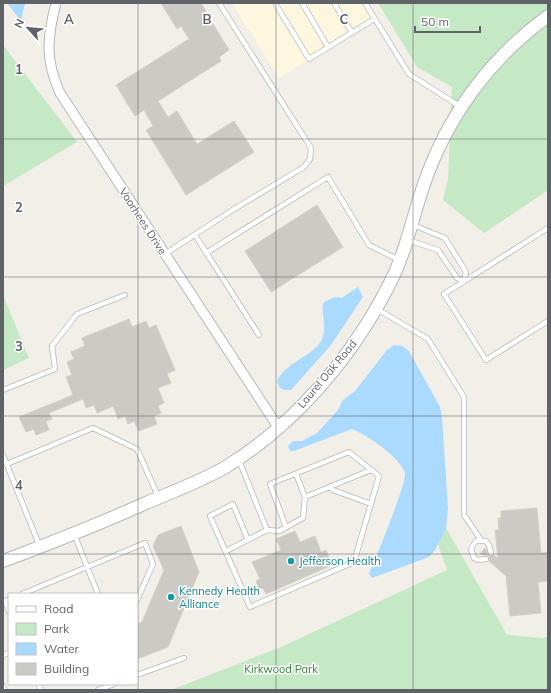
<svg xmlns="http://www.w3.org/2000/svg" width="551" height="693" font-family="Mulish,sans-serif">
<rect width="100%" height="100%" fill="#f1efe8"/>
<!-- commercial -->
<path fill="#fef7e0" d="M232,3H365L374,19L279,78Z"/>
<!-- green -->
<path fill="#c5e8c5" d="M378,3H548V190L484,233L443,200L448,179L452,87L417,67Z
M3,45L77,142L3,186Z
M3,295L29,358L3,370Z
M446,528L507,635L543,638L548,636V690H171L281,647L447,570L438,544Z"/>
<!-- water -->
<path fill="#aadaff" d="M7,3H25L21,21Z
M358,287L363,297L331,345L291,390H284L279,387L277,381C287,361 311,358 321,341C329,327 319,309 324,302L335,297L342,298Z
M394,345L402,346L409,351L440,407L442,418L448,508L446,529L435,550L429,557L372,578L369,574C375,560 407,483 405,473C401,458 366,434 352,429L294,451H290L288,446L293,441H302L317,433L338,410L343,400L355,391L387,350Z"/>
<!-- building -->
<path fill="#cccac5" stroke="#d6d1c6" d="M161,3H201L206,11L202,13L210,27L213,24L229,50L219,57L221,61L158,101L168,117L177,111L197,144L234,121L254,152L186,195L146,130L153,126L144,110L135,116L116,85L189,39L181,26L177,29Z
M317,205L343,247L271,292L245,251Z
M129,319L132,327L146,321L149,328L156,325L175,370L167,374L171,383L158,388L164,403L158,406L161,413L154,416L157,424L139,431L134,421L128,424L125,416L118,419L113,406L97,413L94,405L86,408L83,399L49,413L52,419L46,421L49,430L36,435L34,429L26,432L19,417L73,395L66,377L72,375L67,362L74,359L71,352L85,346L82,338Z
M537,508L541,553L548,552V581L538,582L541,613L510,616L506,576L489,561V556L480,554L485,548L489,556L494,555L498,559L495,530H499L498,518H501V511Z
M181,526L199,572L168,647L137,659V624L142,622L164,570L153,546L158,535Z
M295,531L300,542L315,536L321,552L326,550L330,559L327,560L330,566L266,594L263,588L259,589L256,581L260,579L252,562L281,550L276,539Z"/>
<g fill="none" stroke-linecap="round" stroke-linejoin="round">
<!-- service casing -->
<g stroke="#b5b8bc" stroke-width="6">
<path id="service" d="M275,3L309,59L374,19
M302,3L328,47
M334,3L352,33
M365,3L409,74L461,107
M548,228L444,294L486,360L548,321
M195,235L259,335
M408,240L438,250L457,278L464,281L466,272L445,238L413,225
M206,253L328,177L369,245L399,260
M165,254L231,211L304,167L310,159L311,148L219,3
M377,309L428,339L464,397V515L481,540
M3,390L55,369L52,346L77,314L125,295
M3,455L40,547
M239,460L267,530
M7,464L93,428L137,449L158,496
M296,474L305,497
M331,486L333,490L371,504
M74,534L98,594
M248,540L233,504L210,516L250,607L354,562L379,476L349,452L270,484L286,527
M226,551L267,530L279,531L303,518L305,497L371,470
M486,559L478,560L474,558L471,549L476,541H486L489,545L491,553
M22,594L145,543L153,564L137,600
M9,600L5,601L9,612
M3,655L9,653
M137,675L184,658
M38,684L41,690
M3,686L5,690
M98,690L114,684"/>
</g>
<!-- minor casing -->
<g stroke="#b5b8bc" stroke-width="11">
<path id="minor" d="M56,3C47,38 45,60 60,93L278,427"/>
</g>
<!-- tertiary casing -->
<g stroke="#b5b8bc" stroke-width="14">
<path id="tertiary" d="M3,561C51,543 99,524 146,503C172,492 199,482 224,468C295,425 353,356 390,283C406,252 412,219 423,187C446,118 489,59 548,16"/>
</g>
<!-- service -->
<use href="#service" stroke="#fff" stroke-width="4.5"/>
<!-- minor -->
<use href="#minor" stroke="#fff" stroke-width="9"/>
<!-- tertiary -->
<use href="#tertiary" stroke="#fff" stroke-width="12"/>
</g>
<!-- grid -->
<path fill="none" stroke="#5f6368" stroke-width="1" stroke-opacity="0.55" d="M138,3V690M276,3V690M413,3V690M3,139H548M3,277H548M3,416H548M3,554H548"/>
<!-- markers -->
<g fill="#0f9aa8" stroke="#fff" stroke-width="1.5">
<circle cx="291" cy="561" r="4"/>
<circle cx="171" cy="597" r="4"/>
</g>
<g text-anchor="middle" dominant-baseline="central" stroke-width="3" stroke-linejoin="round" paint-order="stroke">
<!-- street labels -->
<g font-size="11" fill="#5f6368" stroke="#fff">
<text transform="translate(143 221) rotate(57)">Voorhees Drive</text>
<text transform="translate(327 374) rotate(-50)">Laurel Oak Road</text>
</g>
<!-- culture labels -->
<g font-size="11" fill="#0d838f" stroke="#fff" text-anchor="start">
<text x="299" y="561">Jefferson Health</text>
<text x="179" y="591">Kennedy Health<tspan x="179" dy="13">Alliance</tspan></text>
</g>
<!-- park labels -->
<g font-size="11" fill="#348238" stroke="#fff">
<text x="281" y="669">Kirkwood Park</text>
</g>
</g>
<g font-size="13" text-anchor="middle" font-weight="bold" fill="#5f6368" stroke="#fff" stroke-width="3" stroke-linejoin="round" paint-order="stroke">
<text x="69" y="24">A</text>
<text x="207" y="24">B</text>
<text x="344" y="24">C</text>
<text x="19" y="74">1</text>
<text x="19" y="212">2</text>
<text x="19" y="351">3</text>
<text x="19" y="490">4</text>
</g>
<!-- border -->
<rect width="551" height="693" fill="none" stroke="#5f6368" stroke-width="8"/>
<!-- legend -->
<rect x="8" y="593" width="130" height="92" fill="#ffffff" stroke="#bfc1c3"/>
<rect x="16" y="606" width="20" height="6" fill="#ffffff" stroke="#bfc1c3"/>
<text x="44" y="613" font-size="12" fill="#5f6368">Road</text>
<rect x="16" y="623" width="20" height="12" fill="#c5e8c5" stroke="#bfc1c3"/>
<text x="44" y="633" font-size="12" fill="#5f6368">Park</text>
<rect x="16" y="643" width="20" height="12" fill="#aadaff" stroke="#bfc1c3"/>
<text x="44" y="653" font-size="12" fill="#5f6368">Water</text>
<rect x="16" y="663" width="20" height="12" fill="#cccac5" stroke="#bfc1c3"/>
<text x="44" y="673" font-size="12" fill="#5f6368">Building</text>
<!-- north arrow -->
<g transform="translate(28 28) rotate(297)" stroke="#ffffff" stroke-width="3" paint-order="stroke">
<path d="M0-3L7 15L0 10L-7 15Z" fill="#5f6368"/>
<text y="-6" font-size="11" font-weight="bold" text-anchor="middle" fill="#5f6368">N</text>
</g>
<!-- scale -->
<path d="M415 26v6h65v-6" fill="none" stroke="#5f6368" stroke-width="2"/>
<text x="421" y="26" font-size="12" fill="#5f6368" stroke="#ffffff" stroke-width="3" paint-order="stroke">50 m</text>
</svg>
